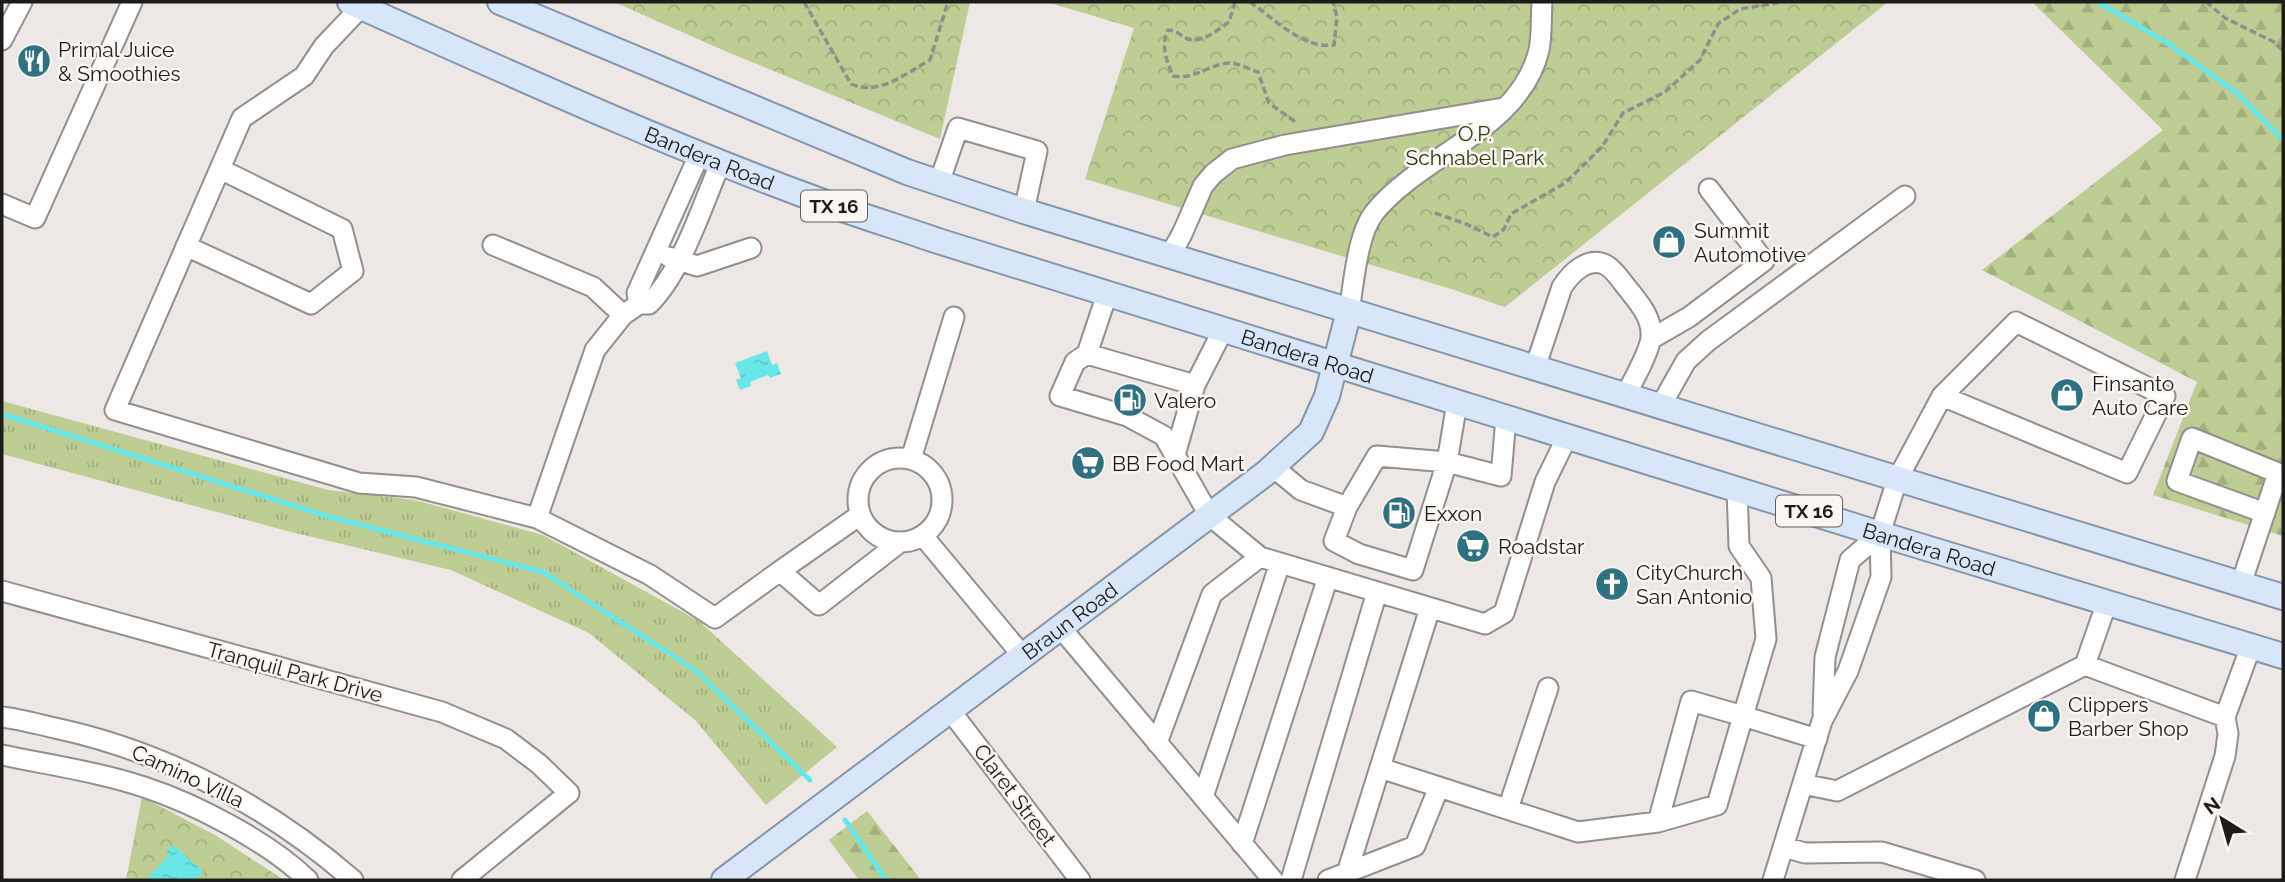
<svg xmlns="http://www.w3.org/2000/svg" width="2285" height="882" font-family="Raleway,sans-serif">
<defs>
<pattern id="grass-tufts" width="24" height="20" patternUnits="userSpaceOnUse" patternTransform="scale(1.75)"><rect width="24" height="20" fill="#bdcd93"/><path d="M3 7l-1-3M5 7V3M7 7l1-3M15 17l-1-3M17 17v-4M19 17l1-3" fill="none" stroke="#a2af7e"/></pattern>
<pattern id="forest-firs" width="22" height="20" patternUnits="userSpaceOnUse" patternTransform="scale(1.75)"><rect width="22" height="20" fill="#bdcd93"/><path d="M5 1l3.5 6h-7zM16 11l3.5 6h-7z" fill="#a2af7e"/></pattern>
<pattern id="park-crowns" width="20" height="18" patternUnits="userSpaceOnUse" patternTransform="scale(1.75)"><rect width="20" height="18" fill="#bdcd93"/><path d="M2 6a3 3 0 1 1 6 0M12 15a3 3 0 1 1 6 0" fill="none" stroke="#a2af7e"/></pattern>
<pattern id="water-ripples" width="26" height="14" patternUnits="userSpaceOnUse" patternTransform="scale(1.75)"><rect width="26" height="14" fill="#68e7e9"/><path d="M2 4q2-2 4 0t4 0M15 11q2-2 4 0t4 0" fill="none" stroke="#5ac6c7"/></pattern>
</defs>
<rect width="100%" height="100%" fill="#ede8e5"/>
<!-- grass -->
<path fill="url(#grass-tufts)" d="M2,401L328,490L415,500L543,535L699,621L837,747L766,805L695,720L589,633L451,570L287,531L2,454Z"/>
<!-- forest -->
<path fill="url(#forest-firs)" d="M2032,2H2283V536L2153,495L2197,382L1982,270L2163,130Z
M867,811L921,880H859L829,840Z"/>
<!-- park -->
<path fill="url(#park-crowns)" d="M614,2H970L940,139L725,51Z
M1047,2H1888L1505,307L1448,288L1085,179L1134,28Z
M142,797L215,835L284,880H126Z"/>
<!-- water -->
<path fill="url(#water-ripples)" d="M767,351L772,365L777,363L781,374L770,378L768,375L750,382L751,386L740,390L736,380L741,378L735,363Z
M173,845L203,871L196,879L194,878L191,880H146L169,855L166,852Z"/>
<g fill="none" stroke-linecap="round" stroke-linejoin="round">
<!-- stream -->
<path stroke="#68e7e9" stroke-width="5" d="M2098,2L2169,44L2237,93L2283,140
M2,414L330,517L543,572L695,670L810,780
M845,820L886,880"/>
<!-- minor casing -->
<g stroke="#938f8c" stroke-width="23">
<path id="minor" d="M361,7L324,46L304,76L242,118L115,410L359,483L416,487L537,518L595,350L623,315L639,304H649C682,272 702,205 721,162
M2,40L22,2
M939,183L958,128L1037,151L1024,211
M2,204L35,218L132,2
M493,245L593,287L623,315
M186,246L311,304L353,271L342,229L220,169
M669,257L697,266L751,248
M1169,257L1182,234L1203,186L1213,174L1232,159L1285,145L1503,108
M1107,294L1087,354L1195,385L1223,330
M639,304L637,293L700,153
M1349,311C1354,283 1357,235 1374,213C1421,154 1520,130 1539,50C1542,35 1541,17 1542,2
M1651,339L1689,317L1764,261L1709,189
M1087,354L1075,362L1060,396L1127,416L1164,436L1209,515L1260,557L1485,624L1504,613L1545,482L1567,437
M1535,368L1562,287C1571,273 1588,256 1606,265C1614,269 1622,282 1628,289C1639,303 1652,317 1651,336C1651,349 1632,383 1625,396
M1660,407L1686,361L1708,341L1905,196
M1175,455L1195,385
M858 500a42 42 0 1 1 84 0a42 42 0 1 1-84 0Z
M911,459L954,317
M1273,467L1301,490L1347,507L1377,456L1447,462L1457,403
M1347,507L1334,541L1359,554L1413,570L1447,462L1501,476L1506,418
M537,518L650,575L715,618L780,571L819,605L899,543
M923,536L1022,655
M780,571L860,515
M2241,584L2278,473L2192,438L2177,481L2265,513
M2,591L442,712L506,739L539,764L569,793L462,880
M1060,627L1273,880
M2085,665L2225,717L2251,646
M949,709L1080,880
M1823,713L1825,657L1850,560L1880,534
M2,717C19,719 37,724 55,728C166,752 268,806 353,880
M1157,743L1212,594L1260,557
M2,755C49,765 99,772 144,787C196,804 269,842 308,880
M1380,768L1439,787
M1803,784L1837,791L2085,665L2107,602
M1203,797L1280,563
M1508,809L1548,688
M1658,822L1691,701L1743,716L1766,639L1761,578L1739,546L1737,489
M1242,844L1328,577
M1784,847L1805,853L1882,852L1975,880
M1347,873L1430,608
M1291,880L1377,592
M1328,880L1415,846L1439,787L1578,832L1658,822L1717,805L1743,716L1817,739
M1773,880L1822,721L1848,671L1881,577L1880,534L1897,480L1942,396L2127,473L2165,396L2016,322L1942,396
M2185,880L2225,756L2228,734L2225,717"/>
</g>
<!-- major casing -->
<g stroke="#8695a9" stroke-width="28">
<g id="major">
<path id="s1" d="M350,2C503,70 657,141 815,199C854,214 895,226 935,240L1880,534L2283,656"/>
<path d="M500,2L907,172L1024,211L2283,597"/>
<path id="s2" d="M724,880L1266,473L1311,432L1327,396L1349,311"/>
</g>
</g>
<!-- path -->
<path stroke="#928e8c" stroke-width="3.5" stroke-dasharray="7 3.5" stroke-linecap="butt" d="M804,2L851,84C880,96 904,74 930,60L948,2
M1235,2L1229,22C1217,30 1204,43 1188,39C1180,36 1177,30 1168,30C1160,46 1167,61 1173,76C1196,80 1208,64 1230,63C1238,63 1249,69 1258,72L1269,103L1297,123
M1250,2C1273,18 1304,50 1334,45L1337,17L1333,2
M2206,2L2225,18L2276,43L2283,51
M1435,213L1466,224L1493,237L1504,229L1511,214L1565,183L1602,147L1623,113L1665,92L1700,60L1718,24L1740,9L1782,2"/>
<!-- minor -->
<use href="#minor" stroke="#fff" stroke-width="19"/>
<!-- major -->
<use href="#major" stroke="#d8e6fa" stroke-width="24"/>
</g>
<!-- icons -->
<defs>
<g id="restaurant-disc" transform="scale(1.75)"><circle r="9.5" fill="#2e7182" stroke="#faf6f2"/><path d="M-5-6h1v4h1v-4h1v4h1v-4h1v5L-1.5 .5V6h-2V.5L-5-1ZM5-6V6H3V1.5H1.5Q1.5-4 5-6Z" fill="#fff"/></g>
<g id="shop-disc" transform="scale(1.75)"><circle r="9.5" fill="#2e7182" stroke="#faf6f2"/><path d="M-5-2.5h2.3a2.7 3.5 0 0 1 5.4 0H5L5.5 6h-11ZM-1.5-2.5h3a1.5 2.3 0 0 0-3 0Z" fill="#fff"/></g>
<g id="fuel-disc" transform="scale(1.75)"><circle r="9.5" fill="#2e7182" stroke="#faf6f2"/><path d="M-5.5-6h7V0h2V4h1.3V-2.5L3-4.5l.8-.8L6-3V5H2.5V1h-1V6h-7ZM-4.2-4.7v3.2H.2V-4.7Z" fill="#fff"/></g>
<g id="supermarket-disc" transform="scale(1.75)"><circle r="9.5" fill="#2e7182" stroke="#faf6f2"/><path d="M-6-5.5h2.5l.6 2H6L4.5 2H-2.5L-4.4-4H-6ZM-1.5 3.2a1.3 1.3 0 1 0 .1 0ZM3 3.2a1.3 1.3 0 1 0 .1 0Z" fill="#fff"/></g>
<g id="church-disc" transform="scale(1.75)"><circle r="9.5" fill="#2e7182" stroke="#faf6f2"/><path d="M-1.2-6h2.4v3.5h3.3v2.4h-3.3V6h-2.4V-.1h-3.3v-2.4h3.3Z" fill="#fff"/></g>
</defs>
<g fill-rule="evenodd">
<use href="#restaurant-disc" x="34" y="61"/>
<use href="#shop-disc" x="1669" y="242"/>
<use href="#shop-disc" x="2067" y="395"/>
<use href="#fuel-disc" x="1130" y="400"/>
<use href="#supermarket-disc" x="1088" y="463"/>
<use href="#fuel-disc" x="1399" y="513"/>
<use href="#supermarket-disc" x="1473" y="546"/>
<use href="#church-disc" x="1612" y="584"/>
<use href="#shop-disc" x="2044" y="716"/>
</g>
<g text-anchor="middle" dominant-baseline="central" stroke-width="5" stroke-linejoin="round" paint-order="stroke">
<!-- shield labels -->
<g fill="#faf6f2" stroke="#605d5c" stroke-width="2">
<rect x="801" y="190.5" width="66" height="31" rx="5"/>
<rect x="1776" y="495.5" width="66" height="31" rx="5"/>
</g>
<g font-size="19" font-weight="bold" fill="#1e1c1b">
<text x="834" y="206">TX 16</text>
<text x="1809" y="511">TX 16</text>
</g>
<!-- poi labels -->
<g font-size="21" fill="#1e1c1b" stroke="#faf6f2" text-anchor="start">
<text x="58" y="49">Primal Juice<tspan x="58" dy="24">&amp; Smoothies</tspan></text>
<text x="1694" y="230">Summit<tspan x="1694" dy="24">Automotive</tspan></text>
<text x="2092" y="383">Finsanto<tspan x="2092" dy="24">Auto Care</tspan></text>
<text x="1154" y="400">Valero</text>
<text x="1112" y="463">BB Food Mart</text>
<text x="1424" y="513">Exxon</text>
<text x="1498" y="546">Roadstar</text>
<text x="1636" y="572">CityChurch<tspan x="1636" dy="24">San Antonio</tspan></text>
<text x="2068" y="704">Clippers<tspan x="2068" dy="24">Barber Shop</tspan></text>
</g>
<!-- park labels -->
<g font-size="21" fill="#303814" stroke="#faf6f2">
<text x="1475" y="133">O.P.<tspan x="1475" dy="24">Schnabel Park</tspan></text>
</g>
<!-- street labels -->
<g font-size="21" fill="#1e1c1b" stroke="#faf6f2">
<text stroke="none"><textPath href="#s1" startOffset="392">Bandera Road</textPath></text>
<text stroke="none"><textPath href="#s1" startOffset="1022">Bandera Road</textPath></text>
<text stroke="none"><textPath href="#s1" startOffset="1673">Bandera Road</textPath></text>
<text stroke="none"><textPath href="#s2" startOffset="432">Braun Road</textPath></text>
<text transform="translate(295 672) rotate(15)">Tranquil Park Drive</text>
<text transform="translate(188 776) rotate(25)">Camino Villa</text>
<text transform="translate(1015 795) rotate(53)">Claret Street</text>
</g>
</g>
<!-- border -->
<rect width="2285" height="882" fill="none" stroke="#1e1c1b" stroke-width="7"/>
<!-- north arrow -->
<g transform="translate(2222 819) rotate(323)" stroke="#faf6f2" stroke-width="5" paint-order="stroke">
<path d="M0-5L12 26L0 18L-12 26Z" fill="#1e1c1b"/>
<text y="-10" font-size="19" font-weight="bold" text-anchor="middle" fill="#1e1c1b">N</text>
</g>
</svg>
